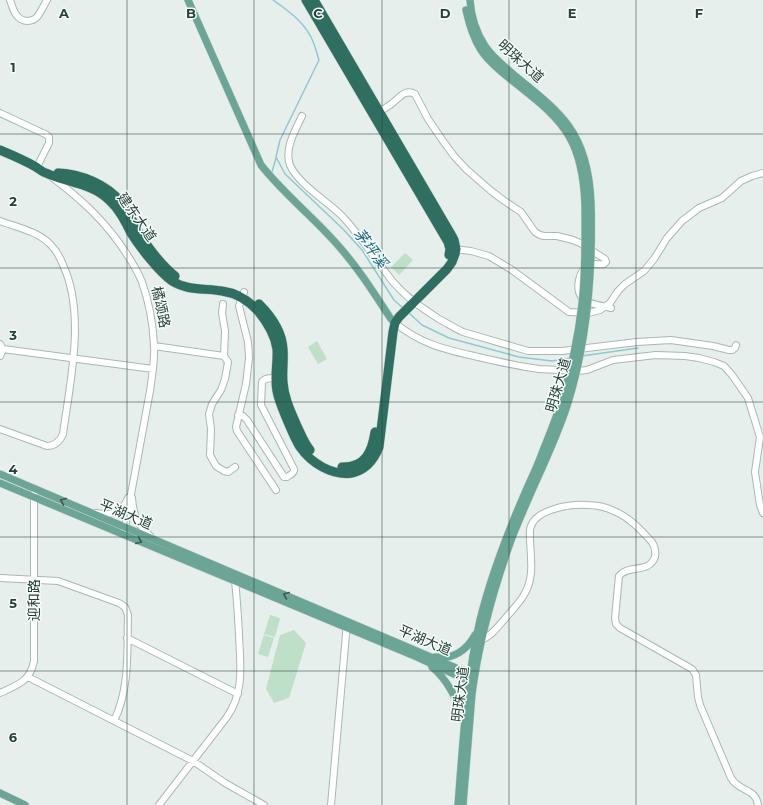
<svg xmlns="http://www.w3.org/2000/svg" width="763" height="805" font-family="Montserrat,'Noto Sans SC',sans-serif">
<rect width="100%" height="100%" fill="#e6efeb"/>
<!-- green -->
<path fill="#bfe0c8" d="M405,253L413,260L399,275L391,267Z
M317,341L327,359L318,364L308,347Z
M270,615L280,618L275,637L264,634Z
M294,630L306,643L289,698L274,703L266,689L280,635Z
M264,635L274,638L268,657L258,654Z"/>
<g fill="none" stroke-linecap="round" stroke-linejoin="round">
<!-- stream -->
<path stroke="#8ec9d4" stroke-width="1.5" d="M273,0C290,12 307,24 314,44C316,49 317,54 319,60L280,140L276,157L285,174L343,229L362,250L394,300L403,308
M272,172L276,158
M409,313L422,325L449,338L519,357L552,361L571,358
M582,356L638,348"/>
<!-- minor casing -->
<g stroke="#a8b8b2" stroke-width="8">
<path id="minor" d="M10,0C13,9 16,21 28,21C31,21 34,20 37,17C41,12 44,5 47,0
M0,113L45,134L49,137V143L37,167
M376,113C381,111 386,108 390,105C398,100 404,88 415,94L428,119L443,141L454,156L466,169L490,190L503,200L521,212L535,232L540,235L544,236H557L573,240L580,243L605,259L606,262L604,264C599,265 594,263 589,265C583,268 580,275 579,280C574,304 595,304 611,308
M302,116C295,131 284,149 290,165C297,183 328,202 342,216C361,236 376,261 394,283C407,298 422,308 439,319C447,323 454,328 463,332L528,351H562L637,342L671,340L713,346L729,350H732L735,348L736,345
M53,178C82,200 106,222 126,253C132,262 138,272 142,282C149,302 153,324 154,345C155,360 152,376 150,391L125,527L123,531
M0,221C16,227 37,231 50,244C56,250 60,257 63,265C86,314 70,382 63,434C60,441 55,446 47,446L0,429
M453,249L471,251L489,256L512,270L569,312L589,313L600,310L610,303L618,291L625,284L644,271L654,259L667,238L682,221L699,208L722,198L741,181L752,176L763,173
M244,292L239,306L248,342L249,358L246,384L236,427L237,431L276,490
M223,304L222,313L225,331L224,356L228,362L225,379L221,390L212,404L209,414L211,429L210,455L216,466L224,471L228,472L235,467
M395,323C421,344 444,349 474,356C491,360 509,364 526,367L539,369L578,371L587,370L613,360L656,355L685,356L699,358L714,362L724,366L732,375L748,398L760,437L755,472L760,505L763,513
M0,344L3,349L0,356
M154,346L224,356
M3,349L153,369
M238,415L243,416L247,420L284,477H287C290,475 295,473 294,469L261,405L262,382C265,377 272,378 278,378
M132,498C133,515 138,525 151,537
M96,513C111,516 122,513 128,498
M0,578L58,581L119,603L125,607L128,615C127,651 130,688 114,721
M127,638L238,694
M481,640C491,637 497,627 504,620C511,611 520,603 525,593C536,574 529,551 530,530C533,509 570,504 587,505C596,505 606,507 614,511C629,517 641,530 652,542C655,547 656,551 655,557C649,574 628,564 619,576L615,618L616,624L620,628L692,669L696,675L698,697L700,705L731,778C739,792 756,788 758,805
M28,677L193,761L225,783L264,805
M0,693C17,685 30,682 34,661V497L35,489
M159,805L227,717C245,691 240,664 239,634C238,616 237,599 235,581L236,577
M331,805L347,623"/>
</g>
<!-- major casing -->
<g stroke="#c2cac8" stroke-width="8">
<path id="major" d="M188,0L261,165C283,193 312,216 335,242C357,266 374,293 391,319L395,323
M470,0C471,16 476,32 485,46C492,57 503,65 513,74C532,90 553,105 568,125C585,148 590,176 591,203
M466,10C469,24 473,38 481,50C488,61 499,70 509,78C531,96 556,113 570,138C581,158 584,181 585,204
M0,474L419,652L470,674L474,679L469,681L417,657L0,483
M435,657C453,660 467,650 475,635
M432,667C448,680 456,699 464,717
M0,793L25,805
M458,805C463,743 466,681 480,620C493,567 514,516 537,466
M463,805L472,694C479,640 494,587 513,535C522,513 532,490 542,468"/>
</g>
<!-- highway casing -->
<g stroke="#c2cac8" stroke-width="10">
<path id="highway" d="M306,0L448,242L450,249L449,255
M0,150C12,155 24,160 36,167C39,169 42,172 46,173C67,183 92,183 109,200C119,209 125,221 131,233C139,246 159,272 172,281C188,291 204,288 222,291C236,293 249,301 258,311C267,322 275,335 277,349C278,363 274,377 277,391C279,402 284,412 288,422C292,431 295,439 300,447C311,463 332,476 352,473C366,470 374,460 379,447L393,332L395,323L399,317L447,269L452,262L455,254L456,249L454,240L452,236L314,0
M58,173C81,174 106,184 121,202C128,211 132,221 138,231C146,245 162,266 175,276
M259,304C271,316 282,331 283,349C284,360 282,371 283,382C284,398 291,412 297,426C301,434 304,443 310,450
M342,467C365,468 372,452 375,432"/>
</g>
<!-- minor -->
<use href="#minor" stroke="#fff" stroke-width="6"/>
<!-- major -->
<use href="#major" stroke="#6aa596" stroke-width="7"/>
<!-- highway -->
<use href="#highway" stroke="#2f6f62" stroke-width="9"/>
<!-- major-bridge casing -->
<g stroke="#c2cac8" stroke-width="8" stroke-linecap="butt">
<path id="major-bridge" d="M537,466C545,445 554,424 561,403C571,371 578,338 582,304C586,271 585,237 585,204
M542,468C551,448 560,427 567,406C588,340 593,272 591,203"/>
</g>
<!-- major-bridge -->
<use href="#major-bridge" stroke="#6aa596" stroke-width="7"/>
</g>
<!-- one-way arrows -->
<defs><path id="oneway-chevron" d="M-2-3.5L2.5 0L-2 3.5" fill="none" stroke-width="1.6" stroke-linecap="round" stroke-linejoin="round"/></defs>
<g stroke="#365b51">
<use href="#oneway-chevron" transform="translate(63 501) rotate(-157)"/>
<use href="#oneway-chevron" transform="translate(139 541) rotate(23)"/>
<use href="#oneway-chevron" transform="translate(286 595) rotate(-157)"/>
</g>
<!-- grid -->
<path fill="none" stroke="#24423a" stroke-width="1" stroke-opacity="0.55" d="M127,0V805M254,0V805M382,0V805M509,0V805M636,0V805M0,134H763M0,268H763M0,402H763M0,537H763M0,671H763"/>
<g text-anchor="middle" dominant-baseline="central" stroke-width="3" stroke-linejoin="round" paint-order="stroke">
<!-- street labels -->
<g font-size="14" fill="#24423a" stroke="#f7fbf9">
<text transform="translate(521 61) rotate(42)">明珠大道</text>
<text transform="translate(137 217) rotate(55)">建东大道</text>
<text transform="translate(161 307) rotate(78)">橘颂路</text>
<text transform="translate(558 385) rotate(-74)">明珠大道</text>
<text transform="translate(126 514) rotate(23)">平湖大道</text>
<text transform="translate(34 600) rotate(-90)">迎和路</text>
<text transform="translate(425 640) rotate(23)">平湖大道</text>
<text transform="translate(460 694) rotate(-83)">明珠大道</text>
</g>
<!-- water labels -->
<g font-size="15" font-style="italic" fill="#1c6f80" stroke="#f7fbf9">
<text transform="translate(371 248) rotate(53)">茅坪溪</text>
</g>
</g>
<g font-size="13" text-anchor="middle" font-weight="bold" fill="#24423a" stroke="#f7fbf9" stroke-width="3" stroke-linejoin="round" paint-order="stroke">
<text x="64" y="18">A</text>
<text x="191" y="18">B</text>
<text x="318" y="18">C</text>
<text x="445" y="18">D</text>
<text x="572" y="18">E</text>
<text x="699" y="18">F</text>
<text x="13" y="72">1</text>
<text x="13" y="206">2</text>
<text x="13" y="340">3</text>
<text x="13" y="474">4</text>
<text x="13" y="608">5</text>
<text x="13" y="742">6</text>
</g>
</svg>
